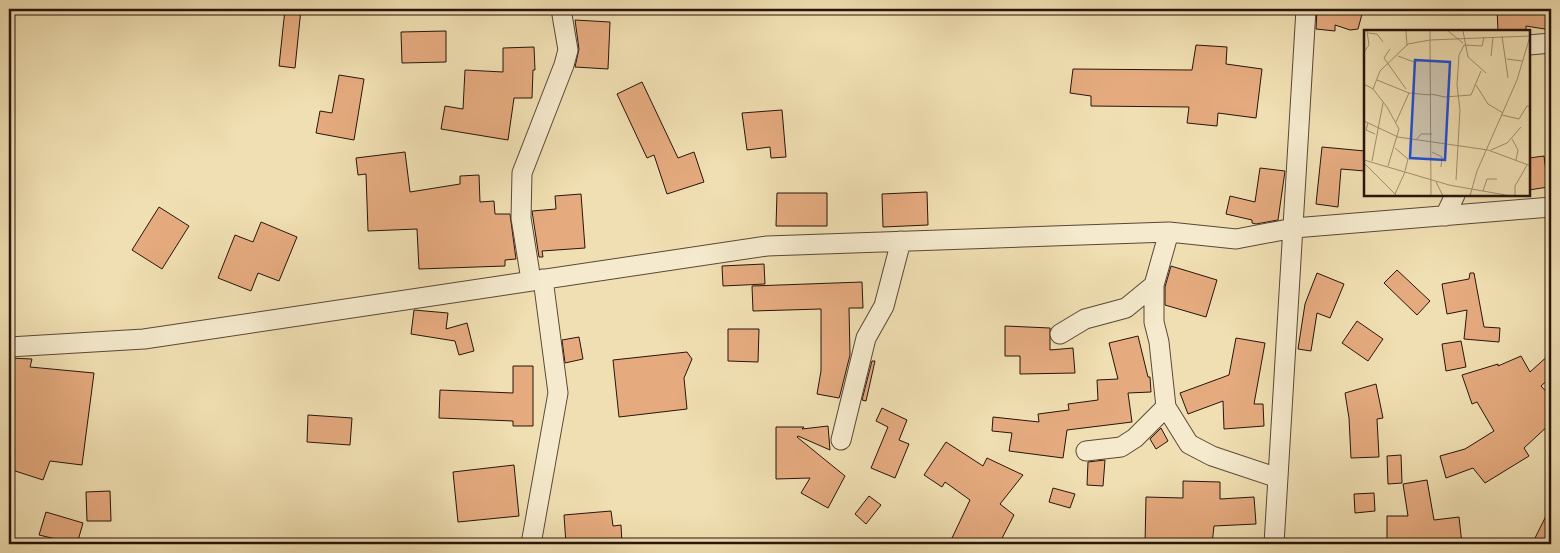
<svg xmlns="http://www.w3.org/2000/svg" width="1560" height="553" font-family="'EB Garamond',serif">
<rect width="100%" height="100%" fill="#f0dfb2"/>
<filter id="stains"><feTurbulence type="fractalNoise" baseFrequency=".004" numOctaves="4"/><feColorMatrix values="0 0 0 0 .2 0 0 0 0 .09 0 0 0 0 .02 0 0 0 .5 -.17"/></filter>
<radialGradient id="worn" r=".72"><stop offset=".6" stop-color="#630" stop-opacity="0"/><stop offset="1" stop-color="#630" stop-opacity=".3"/></radialGradient>
<!-- building -->
<path fill="#e5ab7f" stroke="#28140c" d="M285,9H301L295,68L279,66Z
M1317,9H1358L1362,14L1358,29L1350,30L1335,25V31L1316,29Z
M1497,9H1551V30L1526,26V30L1498,31Z
M575,20L610,22L608,69L575,67L579,49Z
M446,31V62L402,63L401,32Z
M1196,45L1227,47L1226,64L1262,69L1256,118L1218,113L1217,126L1187,123L1189,107L1091,106V96L1070,93L1073,69L1192,70Z
M534,47L535,70H533L532,98H514L508,140L441,129L445,106L463,109L465,70L503,72V48Z
M339,75L364,79L354,140L316,133L320,111L332,113Z
M642,82L678,158L694,152L704,182L667,194L654,155L647,158L617,94Z
M782,110L786,157L771,158L770,147L747,150L742,113Z
M1322,147L1365,151V171L1341,169L1338,207L1316,204Z
M405,152L410,192L460,184V176L479,175L480,202L494,201L495,214H510L516,259L505,260V266L419,269L417,229L368,231L366,174L358,175L356,158Z
M1544,156L1548,187L1529,190V158Z
M1260,168L1285,171L1278,220L1256,224L1252,223V220L1226,214L1230,196L1255,202Z
M927,192L928,225L883,227L882,194Z
M777,193H827V226H776Z
M581,194L585,248L542,251L543,257H539L532,211L556,209L555,196Z
M159,207L189,226L162,269L132,250Z
M261,222L297,237L279,281L258,273L251,291L218,278L235,235L253,242Z
M764,264L765,284L723,286L722,266Z
M1171,266L1217,280L1206,317L1165,305V287Z
M1397,270L1430,301L1417,315L1384,283Z
M1317,273L1344,284L1330,318L1317,313L1311,351L1298,349L1305,304Z
M1470,273H1474L1484,327L1500,328L1499,342L1464,339L1467,310L1447,314L1442,284L1469,279Z
M862,282L863,308H849L850,355L840,395L839,398L817,394L821,371V309L753,311L752,286Z
M414,310L448,313L446,329L467,323L474,351L459,355L455,341L411,334Z
M1357,321L1383,339L1368,361L1342,343Z
M1005,326L1050,328V350L1073,348L1075,373L1020,374V356H1005Z
M728,329H759L758,362L728,361Z
M1138,336L1148,377H1150L1151,392L1128,393L1132,422L1067,430L1063,458L1009,451L1012,433L992,431L993,417L1039,422L1038,414L1069,410L1068,404L1098,400L1097,380L1118,379L1109,343Z
M579,337L583,359L565,363L562,340Z
M1236,338L1265,343L1254,404H1263L1264,426L1224,429L1223,401L1188,414L1180,393L1229,375Z
M1461,341L1466,367L1446,371L1442,344Z
M687,352L692,359L684,378L687,409L619,417L613,360Z
M1551,353V377L1541,386L1551,397V423L1524,448L1529,456L1485,483L1473,468L1446,478L1440,456L1465,449L1494,431L1477,402L1472,404L1462,375L1498,364V366L1521,356L1530,372Z
M9,358L32,359L30,367L94,373L82,465L50,461L43,480L9,469Z
M872,361H875L866,401L862,400Z
M513,366H533V426H513V421L439,418L440,390L513,393Z
M1376,384L1383,418L1377,419L1379,457L1351,458L1349,418L1345,393Z
M882,408L907,420L899,440L909,444L895,478L871,468L888,427L876,421Z
M308,415L352,418L350,445L307,442Z
M828,426L830,450L798,436L797,437L845,476L828,508L801,493L810,478L776,479V427H804L802,429Z
M1161,428L1168,441L1156,449L1150,439Z
M946,442L983,466L987,458L1023,475L1000,504L1014,515L999,544H966L952,538L970,500L945,482L942,487L924,475Z
M1401,455L1402,483L1388,484L1387,456Z
M1105,460L1103,486L1087,485L1088,462Z
M514,465L519,516L458,522L453,472Z
M1427,480L1434,520L1459,517L1462,544H1387V516H1408L1403,484Z
M1183,481L1220,482V499L1254,497L1256,524L1214,526L1212,544H1145L1146,497L1183,498Z
M1053,488L1075,494L1070,508L1049,502Z
M110,491L111,521H87L86,492Z
M1374,493L1375,511L1355,513L1354,494Z
M869,496L881,505L866,524L855,514Z
M1551,506V544H1532Z
M611,511L613,526L621,525L622,544H566L564,515Z
M46,512L83,523L77,544L39,535Z"/>
<g fill="none" stroke-linecap="round" stroke-linejoin="round">
<!-- minor casing -->
<g stroke="#5a4736" stroke-width="21">
<path id="minor" d="M1529,45L1551,43
M1445,216L1455,195
M1169,232L1154,285V322L1159,342L1166,407L1189,444L1212,456L1278,478
M531,280L521,218L522,173L564,65L568,50L561,9
M1060,334L1085,319L1126,308L1154,285
M9,347L144,339L767,246L1169,232L1236,239L1294,228L1551,207
M841,440L866,338L884,306L901,241
M1086,451L1121,447L1135,438L1166,407
M531,544L558,393L543,279
M1274,544L1306,9"/>
</g>
<!-- minor -->
<use href="#minor" stroke="#f5eacd" stroke-width="19"/>
</g>
<!-- overview -->
<g transform="translate(1364 30)">
<rect width="166" height="166" fill="#f0dfb2"/>
<path fill="none" stroke="#a08e70" stroke-width="1" d="M42,1L43,16M66,1V10L166,6M84,1L99,13M99,1L104,27L122,43M4,3L13,4L19,12M138,6L144,48M100,15L118,16L120,7M26,19L20,28L42,59M0,22L5,15L3,1M34,26L50,32M127,26L129,7M143,29L158,31M13,50L45,63L67,65M0,54L9,59L23,77L35,99L24,136M112,55L124,74L139,83M9,59L16,41L44,14L66,10L67,166M67,64L81,67L107,65L117,41M138,85L155,89L163,76L167,77M0,91L34,107L124,120L167,136M32,92L45,63M4,93L2,100L11,104M148,109L154,120L152,130M52,110L57,104H68M31,118L44,129L41,141M127,120L143,113L157,97M68,122L78,127L77,137M0,130L85,155L147,166M8,131L19,73M0,133L33,166M92,150L96,80L93,55L95,25L100,15M72,152L79,166M119,161L123,149H133M31,164L41,142M106,166L113,141L153,50L167,3M151,166V156L163,135"/>
<path fill="#1d4ed8" fill-opacity="0.15" stroke="#1d4ed8" stroke-width="2.5" d="M51,30L86,32L81,130L46,128Z"/>
<rect width="166" height="166" fill="none" stroke="#28140c" stroke-width="2.5"/>
</g>
<!-- margin -->
<rect width="1560" height="553" fill="none" stroke="#f0dfb2" stroke-width="30"/>
<rect x="10" y="10" width="1540" height="533" fill="none" stroke="#28140c" stroke-width="2.5"/>
<rect x="15" y="15" width="1530" height="523" fill="none" stroke="#28140c"/>
<rect width="100%" height="100%" filter="url(#stains)"/>
<rect width="100%" height="100%" fill="url(#worn)"/>
</svg>
